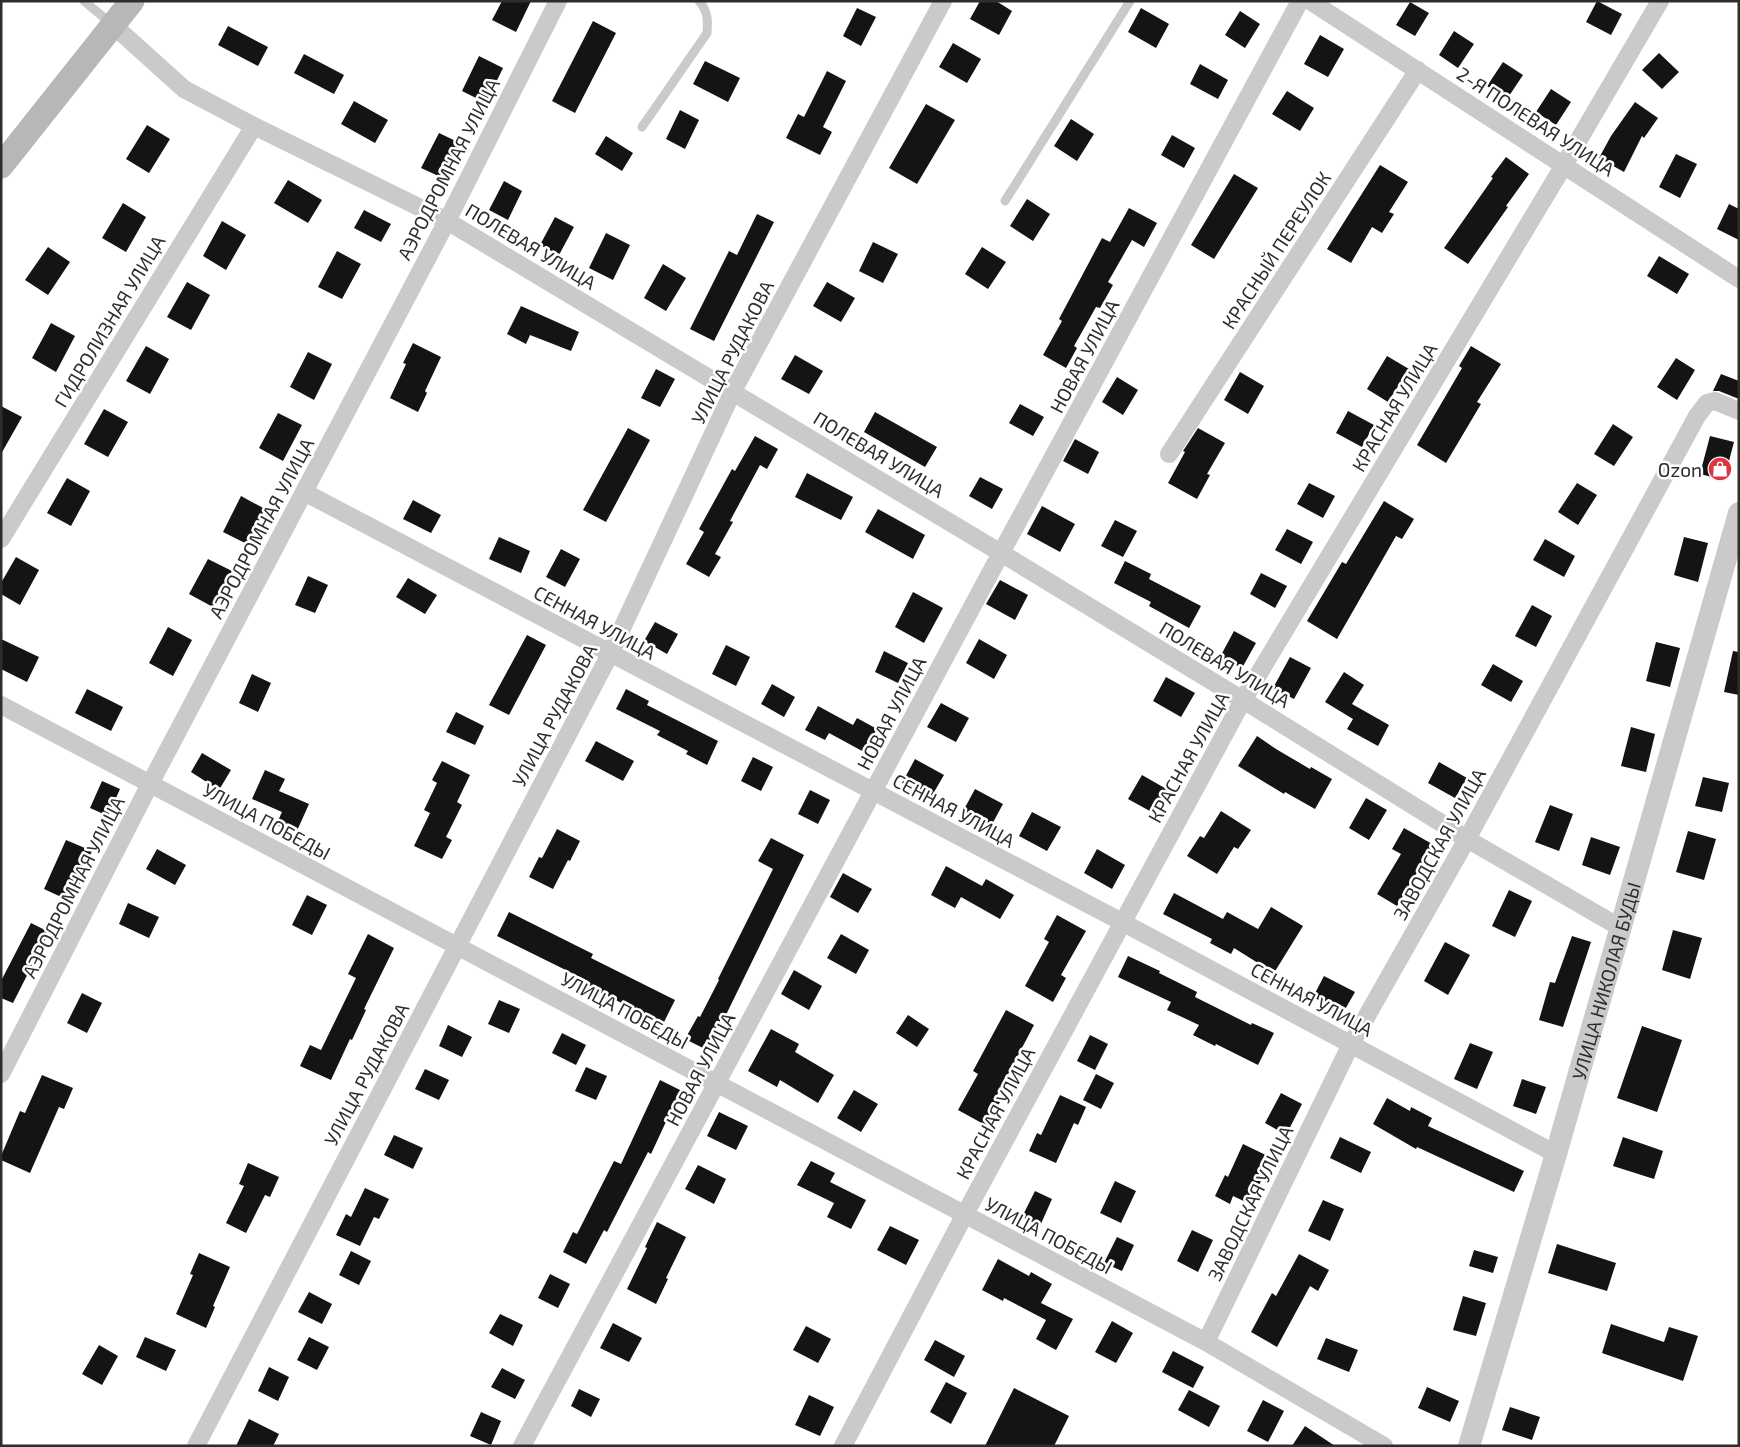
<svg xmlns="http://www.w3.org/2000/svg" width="1740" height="1447" font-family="'Exo 2',sans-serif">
<rect width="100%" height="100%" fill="#fff"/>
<!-- building -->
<path fill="#141414" d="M502,1H531L516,32L492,20Z
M980,1H996L1012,11L999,35L970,19Z
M1597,1L1622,14L1611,35L1586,22Z
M1410,2L1429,13L1415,36L1396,25Z
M857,8L876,17L861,46L843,36Z
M1141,8L1169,24L1156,48L1128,32Z
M1240,11L1260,24L1245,48L1225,35Z
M593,21L616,33L575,113L552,101Z
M228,26L268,47L258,66L218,45Z
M1454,31L1474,44L1458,68L1439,55Z
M1320,35L1344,49L1328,77L1304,64Z
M953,43L981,59L967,83L939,67Z
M1659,53L1679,72L1662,89L1642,70Z
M304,54L344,75L334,94L294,73Z
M479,56L503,68L486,103L462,91Z
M705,61L740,78L728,102L693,84Z
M1503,62L1523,75L1507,99L1487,86Z
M1200,64L1228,80L1218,99L1190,84Z
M827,71L846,81L823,127L832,132L820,155L786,138L798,114L804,117Z
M1551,89L1571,102L1556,125L1536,112Z
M1287,91L1314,108L1300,131L1272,114Z
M354,101L388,120L375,143L341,124Z
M1635,102L1658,118L1644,138L1642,136L1624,172L1599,158L1611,136Z
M926,104L955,120L917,184L889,168Z
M680,110L699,120L685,149L666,139Z
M1071,119L1094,134L1077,161L1054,146Z
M147,125L170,139L149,173L126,159Z
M439,133L462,144L445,179L421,168Z
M1172,135L1195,148L1184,168L1161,155Z
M606,136L633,153L622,171L595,154Z
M1676,154L1697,164L1680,198L1659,187Z
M1506,157L1529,174L1506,206L1508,207L1468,264L1444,248L1493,178L1491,177Z
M1380,165L1408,182L1389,212L1394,214L1382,233L1372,227L1351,263L1327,249Z
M1234,174L1258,188L1214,259L1191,245Z
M288,180L322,200L308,223L274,203Z
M504,181L522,191L508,220L489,210Z
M1027,199L1050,214L1033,241L1010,226Z
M123,203L146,217L126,252L102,238Z
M1729,204L1739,209V240L1717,229Z
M1129,208L1157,223L1144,247L1132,240L1108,282L1113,285L1100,308L1096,307L1074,346L1077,348L1066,368L1043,355L1062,321L1059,319L1102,238L1110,242Z
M364,210L391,224L381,242L354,228Z
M757,214L774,222L714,341L690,329L729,251L737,255Z
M555,217L574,227L559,255L540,245Z
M222,221L246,235L226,270L203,256Z
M606,233L630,245L613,280L589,268Z
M873,242L898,254L883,283L859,271Z
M48,247L70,262L48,295L25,280Z
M982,247L1006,262L988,289L965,274Z
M337,251L361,264L342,299L318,287Z
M1659,256L1689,274L1677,294L1647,276Z
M663,264L686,278L666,311L644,298Z
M187,282L210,295L191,330L167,317Z
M827,282L855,298L841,322L813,306Z
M521,306L579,332L571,351L530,335L526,344L507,334Z
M51,323L75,336L56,372L32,358Z
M413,343L441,357L425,391L427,393L418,412L390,398L406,364L403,363Z
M146,346L169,359L150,394L126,381Z
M1471,346L1501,364L1477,402L1481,404L1446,463L1417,445L1462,368L1459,366Z
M308,352L332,364L314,400L290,387Z
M795,355L823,371L809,394L781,379Z
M1387,356L1409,369L1388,402L1367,389Z
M1676,358L1695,370L1677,400L1657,387Z
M656,369L675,379L660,407L641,398Z
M1240,372L1264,386L1248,414L1224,400Z
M1721,374L1739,381V399L1719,391H1713Z
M1117,377L1138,390L1123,415L1102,402Z
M1020,404L1044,417L1033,436L1009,423Z
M1,406L22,417L1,454Z
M104,409L128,422L108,457L84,444Z
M1348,411L1374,425L1362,447L1336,433Z
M875,412L937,447L925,467L864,432Z
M278,413L302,425L283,461L259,448Z
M1613,424L1633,437L1614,466L1594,454Z
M628,428L650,440L606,522L583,510Z
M1198,428L1225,443L1207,474L1210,475L1197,499L1168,483L1185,452L1183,451Z
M755,436L778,449L767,469L760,465L730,521L733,522L715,554L721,557L709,577L686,564L704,532L699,529L732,469L735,471Z
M1710,436L1734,442L1724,480L1700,474Z
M1075,439L1099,452L1088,474L1063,461Z
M807,473L853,497L841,520L795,497Z
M980,477L1003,489L992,509L969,496Z
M67,478L90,491L71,526L47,513Z
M1309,483L1335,496L1323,518L1297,504Z
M1577,483L1597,495L1578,525L1558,512Z
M241,496L265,509L247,544L223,532Z
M413,500L441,515L431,533L403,519Z
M1384,501L1414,519L1402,539L1396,536L1337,639L1307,621L1342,562L1346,564Z
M1042,506L1075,524L1060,552L1027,534Z
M878,509L925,535L913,559L865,532Z
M1115,520L1137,531L1123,557L1101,546Z
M1287,529L1313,542L1301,564L1275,550Z
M499,537L530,551L521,573L489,559Z
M1684,537L1708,543L1698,582L1674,575Z
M1545,539L1575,556L1564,577L1533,560Z
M561,549L580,559L565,587L546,577Z
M16,557L39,570L20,605L1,594V583Z
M208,559L232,571L213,607L189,594Z
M1125,561L1151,574L1149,579L1201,606L1189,628L1149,606L1151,602L1114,583Z
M1261,573L1287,586L1275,608L1250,594Z
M308,576L328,585L315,613L295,605Z
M408,578L437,595L425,614L396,597Z
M1000,580L1028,595L1015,620L986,604Z
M913,592L943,608L924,643L895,627Z
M1532,605L1552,616L1536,647L1515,636Z
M655,622L678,634L667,654L644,641Z
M168,627L192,640L173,676L149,663Z
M1234,631L1256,643L1242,668L1220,657Z
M527,635L546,645L509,715L489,705Z
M1,639L39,657L27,682L1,669Z
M979,639L1007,655L994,679L966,663Z
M1656,642L1680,648L1670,687L1646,681Z
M726,645L750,657L736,686L712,674Z
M884,651L908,663L898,683L875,672Z
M1733,651L1739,652V695L1724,692Z
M1290,657L1311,668L1294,699L1273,688Z
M1493,664L1523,681L1511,702L1481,685Z
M1344,672L1364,685L1352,704L1389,725L1378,746L1347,729L1353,719L1325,702Z
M252,674L271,683L258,712L239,703Z
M1166,677L1195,693L1181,717L1153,701Z
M772,684L795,697L784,717L761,704Z
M87,689L123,707L111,731L75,713Z
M626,689L649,701L647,705L718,741L707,765L686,754L688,751L657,735L660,731L616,709Z
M941,703L969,718L956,742L927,727Z
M818,706L853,725L857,718L877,729L864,752L829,733L825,740L805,730Z
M456,712L484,726L475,745L446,732Z
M1631,727L1655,734L1646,772L1621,766Z
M1257,736L1276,749L1310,769L1311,767L1332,779L1315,809L1285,792L1284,794L1238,766Z
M596,741L634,761L623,781L585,761Z
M202,753L231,770L219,790L191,772Z
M753,757L773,767L761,791L741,781Z
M915,759L944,775L930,799L902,783Z
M442,761L470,775L457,802L462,805L446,837L452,840L442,859L414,846L430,813L424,810L437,783L432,780Z
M1439,762L1467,778L1455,798L1428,783Z
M265,770L285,779L279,791L309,804L296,833L276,825L282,812L252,799Z
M1142,775L1170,791L1157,815L1128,799Z
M1703,777L1729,783L1722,812L1695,806Z
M102,781L120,789L108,816L90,808Z
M975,789L1003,804L990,828L962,813Z
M810,790L830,800L818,824L798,814Z
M1366,798L1387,810L1369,840L1349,828Z
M1550,805L1573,814L1559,851L1535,842Z
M1221,811L1251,830L1238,849L1234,847L1217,874L1187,856L1200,836L1204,838Z
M1032,812L1061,827L1047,851L1019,836Z
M1404,828L1434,845L1397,906L1377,894L1401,854L1392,849Z
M557,829L580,841L570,861L568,860L553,889L529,877L539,857L542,858Z
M1688,831L1716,839L1704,880L1676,872Z
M1591,837L1620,847L1610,875L1582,865Z
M771,838L804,855L723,1021L721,1019L705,1049L685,1039L698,1016L700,1017L719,980L718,979L773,869L758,861Z
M66,840L92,851L78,882L80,883L72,902L44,889Z
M157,849L186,865L175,885L146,869Z
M1097,849L1125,865L1112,889L1084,873Z
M946,866L982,886L986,879L1014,895L1000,919L961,897L955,908L931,895Z
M843,873L872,889L858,913L830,897Z
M1509,890L1532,901L1515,937L1492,926Z
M1174,893L1223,919L1227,912L1258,929L1271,907L1303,926L1274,973L1234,948L1231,954L1210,943L1212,939L1163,914Z
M307,895L327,905L312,935L292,925Z
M128,903L159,917L149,938L119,924Z
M509,912L593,954L591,958L675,1000L663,1024L586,985L588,981L497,936Z
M1057,915L1086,931L1061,975L1066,978L1053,1002L1025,986L1049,942L1044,939Z
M31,923L49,932L13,1003L1,998V981Z
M1673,930L1702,938L1690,979L1662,970Z
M368,934L394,948L364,1009L366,1010L352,1040L350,1039L331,1080L300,1066L310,1045L321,1050L356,978L348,974Z
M841,934L869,950L856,974L827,958Z
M1572,936L1591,942L1563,1027L1539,1020L1550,982L1555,983Z
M1445,942L1470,955L1448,995L1424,981Z
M1128,956L1160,971L1159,973L1197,992L1195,997L1251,1025L1252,1023L1274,1033L1258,1065L1216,1044L1215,1046L1193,1035L1199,1025L1167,1010L1171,1002L1118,977Z
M794,970L822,986L809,1010L781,994Z
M1324,976L1355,992L1343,1013L1313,997Z
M82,993L102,1003L87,1033L67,1023Z
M499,1000L520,1009L509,1033L488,1024Z
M1006,1010L1034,1025L995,1099L1000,1102L987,1126L958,1110L978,1074L973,1071Z
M908,1015L929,1029L917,1047L896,1033Z
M448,1025L472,1037L462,1057L439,1046Z
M1642,1026L1682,1040L1657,1112L1617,1098Z
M771,1029L799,1044L795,1052L834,1075L818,1103L780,1080L777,1087L748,1071Z
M562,1033L586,1045L576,1065L552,1053Z
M1090,1035L1108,1044L1095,1070L1077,1061Z
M1470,1043L1493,1052L1477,1089L1454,1079Z
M586,1067L607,1076L596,1100L575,1091Z
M425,1069L449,1080L439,1100L415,1089Z
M1096,1074L1114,1083L1101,1109L1083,1100Z
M42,1075L73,1088L64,1109L59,1107L30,1173L1,1160V1156L20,1111L25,1113Z
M1522,1079L1546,1087L1536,1114L1513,1106Z
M660,1080L684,1092L673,1112L671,1111L651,1154L648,1152L607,1232L604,1230L586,1264L563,1252L573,1232L577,1234L614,1161L621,1164Z
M854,1090L878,1104L861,1132L837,1118Z
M1281,1093L1302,1104L1286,1135L1265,1123Z
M1060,1095L1086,1107L1078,1125L1074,1123L1056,1163L1029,1151L1037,1133L1041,1135Z
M1387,1098L1410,1111L1411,1107L1432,1118L1428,1126L1524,1171L1514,1192L1417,1147L1416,1149L1373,1124Z
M719,1112L748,1126L736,1150L707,1136Z
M394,1135L423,1148L413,1169L384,1155Z
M1340,1137L1371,1152L1361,1173L1330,1158Z
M1623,1137L1663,1151L1654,1179L1613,1166Z
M1243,1144L1274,1159L1264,1180L1262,1179L1250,1204L1233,1196L1230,1204L1215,1196L1225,1175L1228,1177Z
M811,1161L835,1173L830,1182L866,1200L851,1229L827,1217L834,1203L797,1185Z
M248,1163L279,1177L270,1197L265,1195L246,1233L226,1223L244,1186L239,1184Z
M698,1165L726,1179L714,1204L685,1189Z
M1115,1181L1136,1191L1121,1223L1100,1213Z
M365,1188L389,1199L379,1219L374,1217L360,1246L336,1235L346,1214L351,1217Z
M1035,1191L1052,1199L1040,1226L1022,1217Z
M1323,1200L1344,1209L1330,1241L1308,1231Z
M657,1222L686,1237L666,1278L668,1279L656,1304L627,1289L647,1248L645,1247Z
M890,1226L919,1240L906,1265L877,1250Z
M1192,1230L1213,1240L1198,1272L1177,1261Z
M1117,1237L1134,1245L1122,1271L1104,1263Z
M1557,1244L1616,1263L1607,1291L1548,1273Z
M1474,1250L1498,1257L1493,1273L1469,1266Z
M351,1251L371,1261L359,1285L339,1275Z
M199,1253L230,1267L213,1306L215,1307L206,1328L176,1314L193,1275L190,1274Z
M1299,1254L1329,1270L1318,1291L1310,1286L1277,1347L1251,1332L1272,1293L1276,1296Z
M998,1259L1029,1276L1031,1272L1052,1284L1041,1303L1073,1319L1056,1350L1036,1339L1046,1320L1004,1298L1003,1301L982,1290Z
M550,1274L570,1284L558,1308L538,1298Z
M309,1292L332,1304L322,1324L298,1312Z
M1463,1296L1486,1303L1476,1336L1453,1330Z
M500,1314L523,1325L513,1346L489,1333Z
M1112,1321L1133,1333L1116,1363L1095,1352Z
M613,1323L642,1338L629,1362L600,1348Z
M1611,1324L1664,1342L1669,1327L1698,1336L1683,1381L1602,1353Z
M806,1326L831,1339L818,1363L793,1350Z
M145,1337L176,1350L166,1371L136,1357Z
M309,1337L329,1347L317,1370L297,1360Z
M1326,1338L1358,1350L1349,1372L1317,1359Z
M935,1340L965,1356L954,1377L924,1360Z
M99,1345L118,1356L102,1385L82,1374Z
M1173,1351L1204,1367L1193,1388L1162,1372Z
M269,1367L289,1377L278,1401L258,1391Z
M502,1368L525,1380L515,1399L491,1387Z
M946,1382L967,1393L951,1424L930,1412Z
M1427,1387L1459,1401L1450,1422L1418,1408Z
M1014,1388L1069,1416L1054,1446H985Z
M579,1389L600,1399L591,1417L571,1406Z
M1189,1390L1220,1406L1209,1427L1178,1410Z
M809,1395L834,1407L820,1436L795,1425Z
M1263,1400L1284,1411L1268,1442L1247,1431Z
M1510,1407L1540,1417L1532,1440L1502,1430Z
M481,1412L501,1421L491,1445L470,1436Z
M249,1419L279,1434L273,1446H236Z
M1305,1426L1335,1446H1292Z"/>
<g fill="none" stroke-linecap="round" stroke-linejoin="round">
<!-- service -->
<path stroke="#cacaca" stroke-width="9" d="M84,1L113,25
M642,127L707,33C708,21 708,11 699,1
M1005,201L1130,1"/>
<!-- minor -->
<path stroke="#cacaca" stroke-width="18" d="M1310,1L1739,279
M113,25L184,89L254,126L447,221L1001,553L1243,700L1467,839L1621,928
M1169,454L1418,70
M304,492L1122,922L1556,1154
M1,539L254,126
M1,705L1206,1342L1384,1446
M1,1074L150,784L447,221L558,1
M1206,1342L1351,1044L1467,839L1697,416L1707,403L1715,401L1739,411
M196,1446L610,654L733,391L943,1
M522,1446L1001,553L1300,1
M843,1446L965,1214L1243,700L1564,165L1660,1"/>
<!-- tertiary -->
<path stroke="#cacaca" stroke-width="22" id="s1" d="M1469,1446L1556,1154L1739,513"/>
<!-- secondary -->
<path stroke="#b7b7b7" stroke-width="25" d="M1,166L132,1"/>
</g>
<!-- icons -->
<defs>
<g id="shop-disc" transform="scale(1.25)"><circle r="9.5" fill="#dc373e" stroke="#fff"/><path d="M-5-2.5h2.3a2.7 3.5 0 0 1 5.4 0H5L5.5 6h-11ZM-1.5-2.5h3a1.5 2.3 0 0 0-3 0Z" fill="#fff"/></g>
</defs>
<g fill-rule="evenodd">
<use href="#shop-disc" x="1720" y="469"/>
</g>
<g text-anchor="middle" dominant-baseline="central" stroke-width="5" stroke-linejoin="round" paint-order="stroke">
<!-- street labels -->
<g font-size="19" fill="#2d2d2d" stroke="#fff">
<text transform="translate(1536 121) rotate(33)">2-Я ПОЛЕВАЯ УЛИЦА</text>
<text transform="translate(448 169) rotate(-63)">АЭРОДРОМНАЯ УЛИЦА</text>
<text transform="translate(531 246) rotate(31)">ПОЛЕВАЯ УЛИЦА</text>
<text transform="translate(1276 250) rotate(-57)">КРАСНЫЙ ПЕРЕУЛОК</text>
<text transform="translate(109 321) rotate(-59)">ГИДРОЛИЗНАЯ УЛИЦА</text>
<text transform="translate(732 352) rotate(-63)">УЛИЦА РУДАКОВА</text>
<text transform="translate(1084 356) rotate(-62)">НОВАЯ УЛИЦА</text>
<text transform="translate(1394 407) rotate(-59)">КРАСНАЯ УЛИЦА</text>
<text transform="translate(879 454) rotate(31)">ПОЛЕВАЯ УЛИЦА</text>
<text transform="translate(261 528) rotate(-62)">АЭРОДРОМНАЯ УЛИЦА</text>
<text transform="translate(595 622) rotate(28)">СЕННАЯ УЛИЦА</text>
<text transform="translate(1225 664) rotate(31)">ПОЛЕВАЯ УЛИЦА</text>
<text transform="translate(891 713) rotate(-62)">НОВАЯ УЛИЦА</text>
<text transform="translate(554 715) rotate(-62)">УЛИЦА РУДАКОВА</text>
<text transform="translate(1188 757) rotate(-61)">КРАСНАЯ УЛИЦА</text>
<text transform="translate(954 810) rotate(28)">СЕННАЯ УЛИЦА</text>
<text transform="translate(267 821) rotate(28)">УЛИЦА ПОБЕДЫ</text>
<text transform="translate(1439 844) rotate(-61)">ЗАВОДСКАЯ УЛИЦА</text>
<text transform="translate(73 887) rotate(-63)">АЭРОДРОМНАЯ УЛИЦА</text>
<text stroke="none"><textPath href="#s1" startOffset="485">УЛИЦА НИКОЛАЯ БУДЫ</textPath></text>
<text transform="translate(1312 999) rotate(28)">СЕННАЯ УЛИЦА</text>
<text transform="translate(625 1010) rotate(28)">УЛИЦА ПОБЕДЫ</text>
<text transform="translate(700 1069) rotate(-62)">НОВАЯ УЛИЦА</text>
<text transform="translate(366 1074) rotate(-62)">УЛИЦА РУДАКОВА</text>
<text transform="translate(995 1113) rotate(-62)">КРАСНАЯ УЛИЦА</text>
<text transform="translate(1250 1203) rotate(-64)">ЗАВОДСКАЯ УЛИЦА</text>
<text transform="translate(1049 1235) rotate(28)">УЛИЦА ПОБЕДЫ</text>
</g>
<!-- poi labels -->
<g font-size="19" fill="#2d2d2d" stroke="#fff" text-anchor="end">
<text x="1702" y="469">Ozon</text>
</g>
</g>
<!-- border -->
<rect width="1740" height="1447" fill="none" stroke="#2d2d2d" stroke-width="5"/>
</svg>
